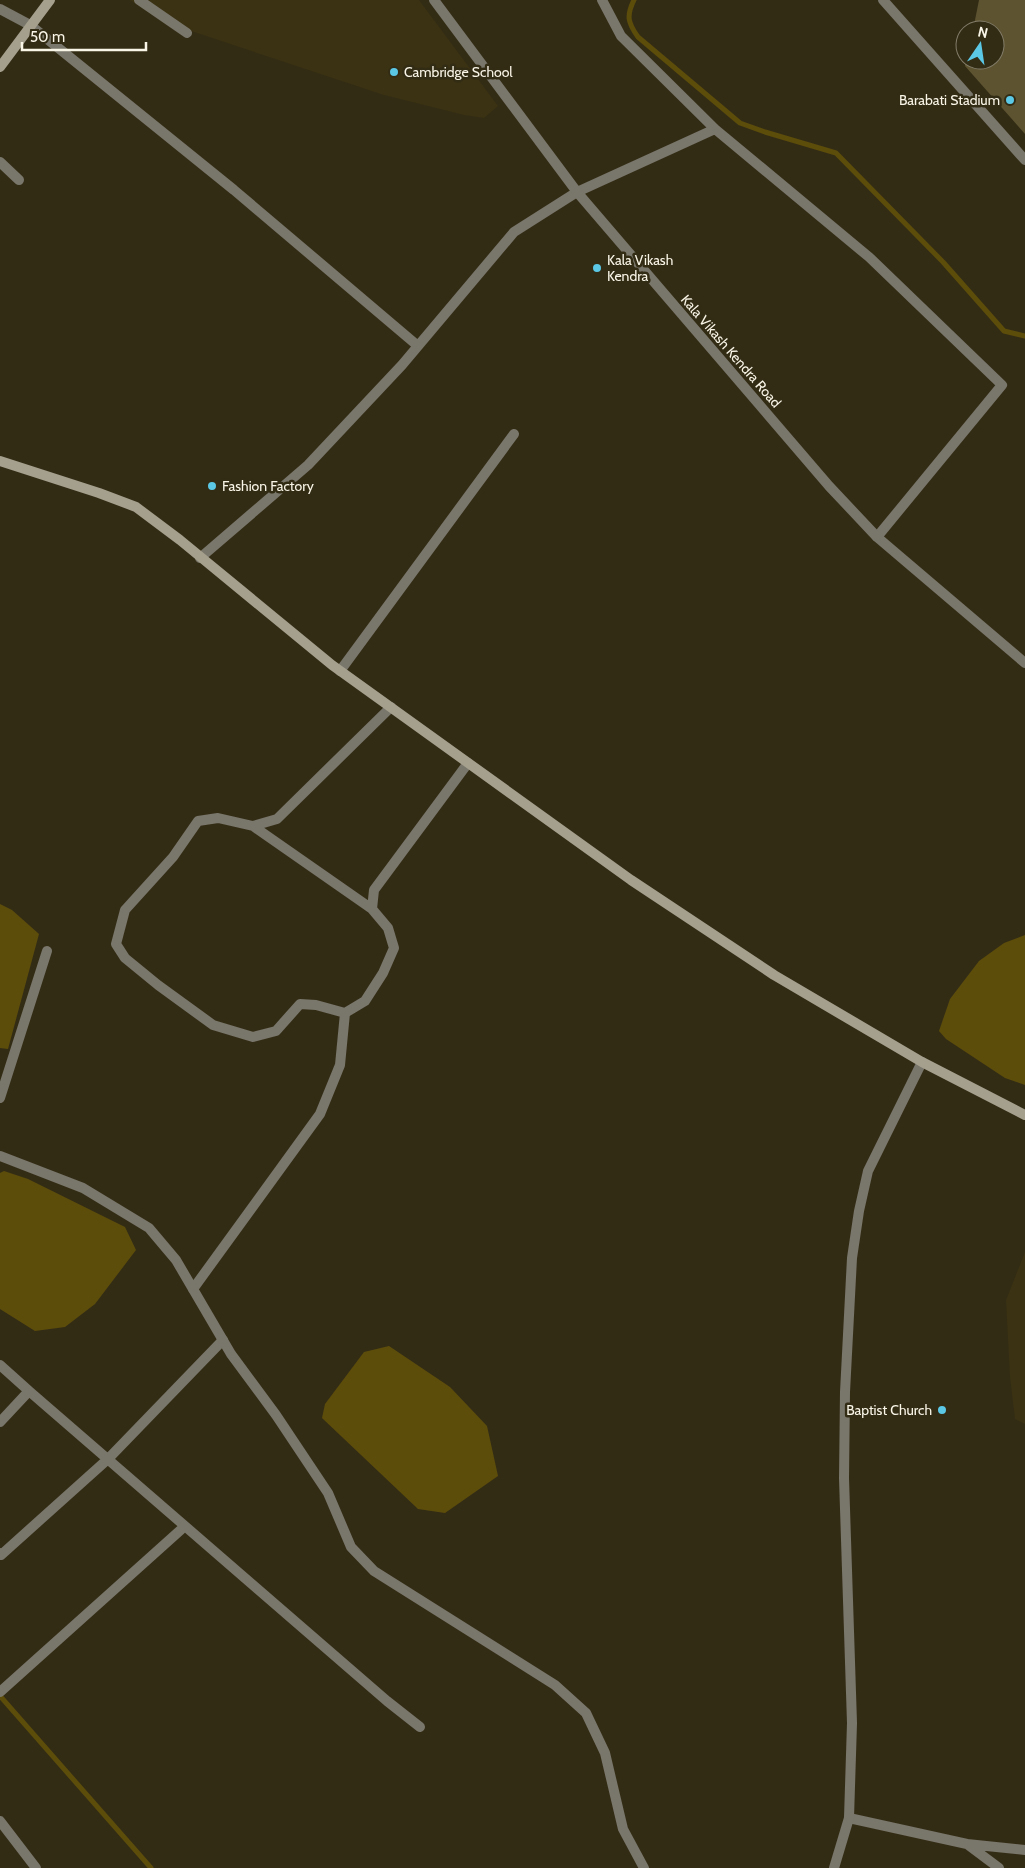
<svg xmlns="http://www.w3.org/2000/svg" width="1025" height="1868" font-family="Cabin,sans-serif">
<rect width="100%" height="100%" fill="#332c15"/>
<!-- built -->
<path fill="#3b3213" d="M130,0H419L498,106L484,118L464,115L384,95L176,26L153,15Z
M1025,1252V1424L1015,1419L1010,1377L1006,1300Z"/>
<!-- green -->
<path fill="#5d5330" d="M979,0H1025V134L965,66L966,60H995V30H973Z"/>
<!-- water -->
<path fill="#5d4d0b" d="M0,904L12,910L39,934L8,1049L0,1048Z
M1025,935V1085L1005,1078L946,1039L939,1031L950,999L979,961L1004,943Z
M4,1171L28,1179L125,1227L136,1250L95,1304L65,1327L35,1331L0,1309V1173Z
M389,1346L450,1387L487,1426L498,1476L445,1513L418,1509L322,1418L325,1404L364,1352Z"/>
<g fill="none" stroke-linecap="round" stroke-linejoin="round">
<!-- stream -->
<path stroke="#5d4d0b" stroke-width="5" d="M634,0C626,16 628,23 638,37L740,123L765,132L836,153L943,262L1004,331L1025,336
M0,1696L151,1868"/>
<!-- minor -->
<path stroke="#79766b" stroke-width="10" d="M139,0L187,33
M602,0L621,36L715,129
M883,0L1025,160
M0,9L30,25L234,190L418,346
M0,162L19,180
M200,558L308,465L402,365L514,232L577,192L715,129L869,257L1002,385L877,537
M340,671L514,434
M391,707L277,819L253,826L218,818L198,821L173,857L125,910L116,944L125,958L158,985L213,1025L253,1037L276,1031L300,1004L316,1005L345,1013L365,1001L383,973L394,948L388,928L372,909L374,890L468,763
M253,826L372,909
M0,1098L47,951
M193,1289L320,1114L340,1065L345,1013
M0,1365L29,1391L0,1422
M29,1391L387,1701L420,1727
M0,1553L1,1555L108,1459L223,1340
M0,1692L185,1526
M849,1818L967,1844
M0,1821L36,1868
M999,1868L967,1844L1025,1850"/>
<!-- tertiary -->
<path stroke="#79766b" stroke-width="10" d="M434,0L577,192L829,486L877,537L1025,663
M0,1156L83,1188L149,1228L176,1260L231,1354L276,1415L328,1493L351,1547L374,1571L555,1685L586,1713L605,1753L623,1829L644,1868
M834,1868L849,1818L852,1723L844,1478L845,1392L852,1258L859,1211L868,1171L922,1062"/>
<!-- secondary -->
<path stroke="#a5a08e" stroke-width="10" d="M0,67L50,0
M0,461L99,493L136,507L180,540L332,665L631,880L774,975L922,1062L1025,1115"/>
</g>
<!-- markers -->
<g fill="#5bc8e6" stroke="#332c15" stroke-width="2">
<circle cx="394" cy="72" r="5"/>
<circle cx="1010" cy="100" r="5"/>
<circle cx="597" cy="268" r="5"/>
<circle cx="212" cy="486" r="5"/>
<circle cx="942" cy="1410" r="5"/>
</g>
<g text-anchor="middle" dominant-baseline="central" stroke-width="5" stroke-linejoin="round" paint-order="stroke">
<!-- poi labels -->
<g font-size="14" fill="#f9f5e7" stroke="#332c15" text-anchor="start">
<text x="404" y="72">Cambridge School</text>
<text x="1000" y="100" text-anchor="end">Barabati Stadium</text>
<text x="607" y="260">Kala Vikash<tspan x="607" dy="16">Kendra</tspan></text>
<text x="222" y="486">Fashion Factory</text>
<text x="932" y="1410" text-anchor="end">Baptist Church</text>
</g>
<!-- street labels -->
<g font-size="14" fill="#f9f5e7" stroke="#332c15">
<text transform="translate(731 351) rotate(49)">Kala Vikash Kendra Road</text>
</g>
</g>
<!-- north arrow -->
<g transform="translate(980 45) rotate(13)"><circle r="24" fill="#332c15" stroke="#827c69"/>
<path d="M0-4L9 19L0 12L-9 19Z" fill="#5bc8e6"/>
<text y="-8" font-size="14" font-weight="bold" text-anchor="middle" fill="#f9f5e7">N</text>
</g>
<!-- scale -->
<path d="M22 42v8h124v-8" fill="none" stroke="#f9f5e7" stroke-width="2.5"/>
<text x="30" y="42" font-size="15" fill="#f9f5e7" stroke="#332c15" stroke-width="4" paint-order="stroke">50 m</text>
</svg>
